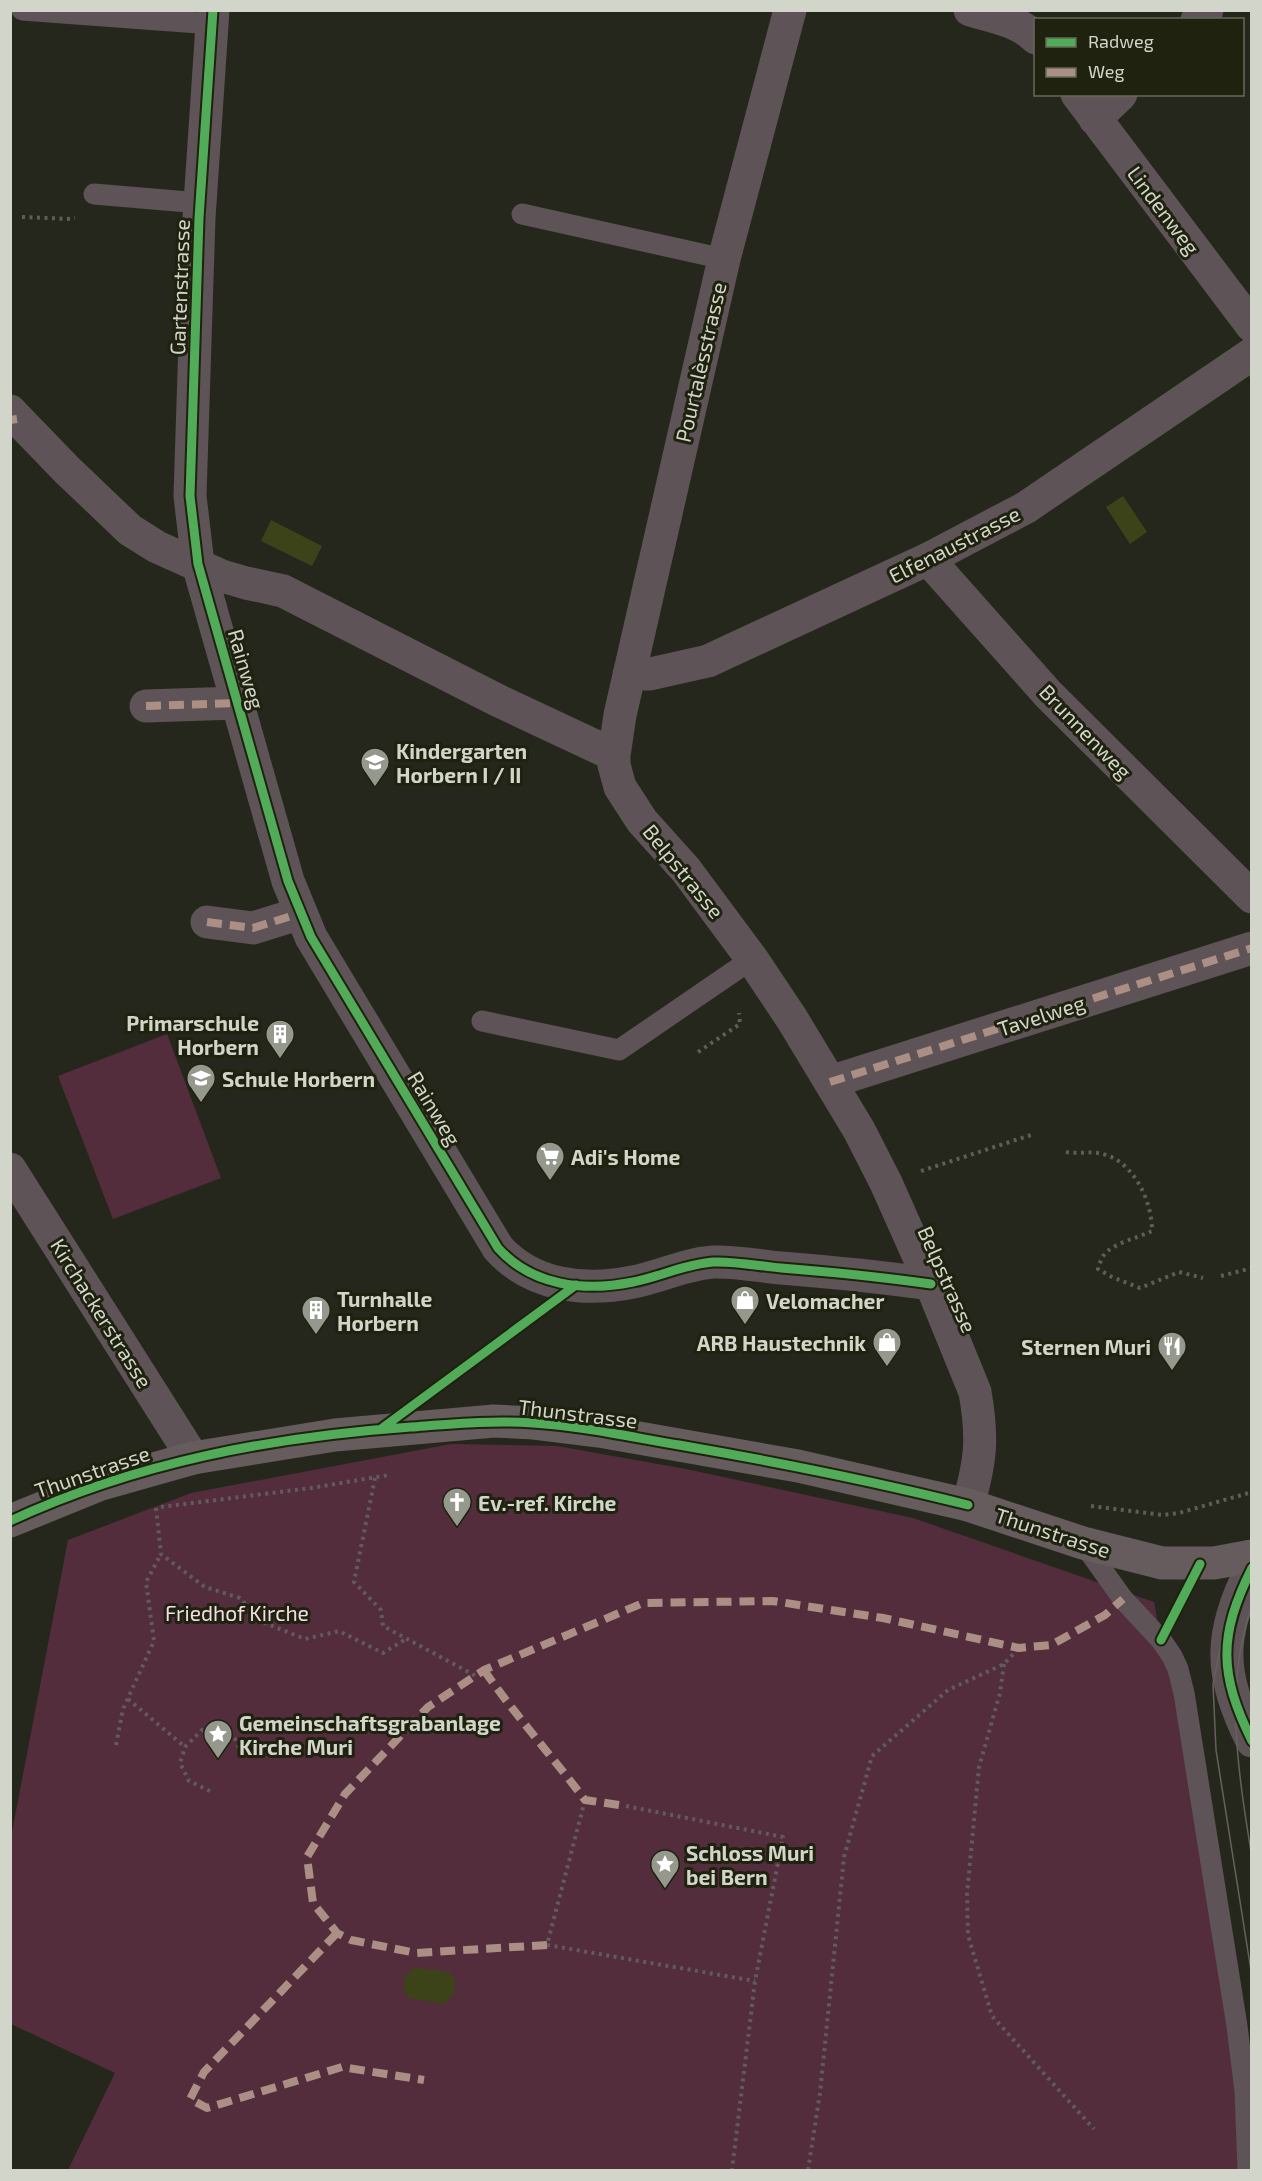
<svg xmlns="http://www.w3.org/2000/svg" width="1262" height="2181" font-family="'Exo 2',sans-serif">
<rect width="100%" height="100%" fill="#25271c"/>
<!-- green -->
<path fill="#542d3d" d="M167,1034L221,1178L113,1219L58,1076Z
M451,1444L557,1446L686,1469L913,1518L1154,1602L1161,1640L1172,1656L1248,2170H68L115,2073L11,2024V1837L68,1540L191,1493Z"/>
<!-- water -->
<path fill="#3d4318" d="M1123,496L1147,532L1130,544L1106,507Z
M271,520L322,546L312,566L261,541Z
M414,1968L449,1972L455,1979L454,1994L444,2004L409,1998L403,1990L405,1975Z"/>
<g fill="none" stroke-linecap="round" stroke-linejoin="round">
<!-- path -->
<path stroke="#615b5a" stroke-width="4" stroke-dasharray="3 4.5" stroke-linecap="butt" d="M22,217L71,219L75,218
M698,1052L740,1024L739,1013
M1066,1152C1078,1154 1092,1151 1103,1154C1134,1162 1152,1201 1152,1231C1140,1237 1111,1244 1104,1255C1101,1258 1100,1264 1098,1269L1112,1277L1140,1288L1179,1272L1203,1278
M921,1171L1034,1134
M1221,1276L1252,1268
M375,1478L354,1582L381,1610L383,1626L476,1676
M1091,1506L1163,1515L1179,1513L1252,1492
M161,1507L311,1488L389,1475
M156,1508L161,1554L205,1587L240,1598L260,1621L305,1639L339,1631L383,1653L406,1639
M1004,1664L1000,1693L979,1767L967,1894L968,1935L992,2016L1094,2129
M128,1699L185,1747
M116,1745L123,1709L154,1641L146,1582L161,1554
M210,1791L189,1781L180,1763L185,1747L202,1730L221,1728L235,1739L243,1757
M585,1800L547,1945L755,1981
M626,1806L783,1837L755,1981L732,2170
M808,2170L820,2093L844,1857L872,1756L948,1690L1004,1664L1019,1648"/>
<!-- lane -->
<path stroke="#5e5356" stroke-width="21" d="M22,10L212,24
M94,194L200,203
M522,214L724,259
M482,1021L619,1050L752,959
M1083,1543L1123,1599L1161,1640L1172,1656L1178,1669L1184,1693L1237,2026L1245,2091L1248,2170"/>
<!-- street -->
<path stroke="#5e5356" stroke-width="33" d="M213,10L199,218L190,496L198,564L288,881L311,937L498,1248C532,1286 584,1292 633,1282C659,1277 685,1264 713,1262C734,1261 759,1266 781,1268C831,1272 881,1277 931,1284
M790,10L724,259L620,715L614,755V765L620,787L642,821L686,870L752,959L792,1019L859,1130L886,1183L931,1284L975,1392C983,1438 981,1460 968,1505
M970,10C994,17 1017,20 1036,38
M1197,20L1207,10
M1077,94L1252,326
M1095,119L1121,94
M10,411L67,470L130,530L157,547L222,576L246,583L283,591L497,700L614,755
M928,559L1048,694L1252,897
M629,674H650L708,661L928,559L1025,508L1252,354
M146,706L237,703
M207,922L253,928L301,913
M830,1082L1252,948
M10,1169L193,1458
M1252,1568C1218,1636 1219,1674 1252,1741"/>
<!-- primary -->
<path stroke="#665b5d" stroke-width="33" d="M10,1521L101,1484L193,1458L335,1435L494,1421L534,1423L599,1431L798,1466L968,1505L1083,1543L1162,1563H1214L1252,1556"/>
<!-- tram -->
<path stroke="#66605e" stroke-width="1.5" d="M1252,1555L1233,1598L1225,1624L1213,1684L1216,1750L1252,1977
M1252,1606C1223,1685 1239,1777 1252,1858"/>
<!-- quiet -->
<path stroke="#ac8f84" stroke-width="8" stroke-dasharray="15 8" stroke-linecap="butt" d="M10,420L17,419
M146,706L237,703
M207,922L253,928L301,913
M830,1082L1252,948
M484,1670C515,1715 552,1756 585,1800L626,1806
M337,1933L204,2072L190,2099L207,2108L342,2067L424,2080
M547,1945L416,1953L351,1940L337,1933L313,1903L307,1857L345,1794L428,1707L484,1670L643,1603L773,1601L883,1618L1019,1648L1051,1645L1105,1615L1123,1599"/>
<!-- cycleway casing -->
<g stroke="#1e220e" stroke-width="13">
<path id="cycleway" d="M213,10L199,218L190,496L198,564L288,881L311,937L498,1248C532,1286 584,1292 633,1282C659,1277 685,1264 713,1262C734,1261 759,1266 781,1268C831,1272 881,1277 931,1284
M381,1429L576,1285
M10,1521C137,1462 272,1437 411,1427C451,1424 492,1420 533,1423C582,1426 631,1437 679,1445C777,1462 873,1481 968,1505
M1252,1568C1218,1636 1219,1674 1252,1741
M1161,1640L1200,1564"/>
</g>
<!-- cycleway -->
<use href="#cycleway" stroke="#51ab58" stroke-width="9"/>
</g>
<!-- icons -->
<defs>
<g id="school-pin" transform="scale(1.5)"><path d="M0 17L-7.5 6A9.5 9.5 0 1 1 7.5 6Z" fill="#95988c" stroke="#1e220e"/><path d="M0-5L7-2L0 1L-7-2ZM-4 1L0 2.5L4 1V4Q0 6-4 4Z" fill="#fff"/></g>
<g id="building-pin" transform="scale(1.5)"><path d="M0 17L-7.5 6A9.5 9.5 0 1 1 7.5 6Z" fill="#95988c" stroke="#1e220e"/><path d="M-4-6H4V6H1V3H-1V6H-4ZM-2.5-4.3h1.7v1.8h-1.7ZM.8-4.3h1.7v1.8H.8ZM-2.5-1h1.7V.8h-1.7ZM.8-1h1.7V.8H.8Z" fill="#fff"/></g>
<g id="supermarket-pin" transform="scale(1.5)"><path d="M0 17L-7.5 6A9.5 9.5 0 1 1 7.5 6Z" fill="#95988c" stroke="#1e220e"/><path d="M-6-5.5h2.5l.6 2H6L4.5 2H-2.5L-4.4-4H-6ZM-1.5 3.2a1.3 1.3 0 1 0 .1 0ZM3 3.2a1.3 1.3 0 1 0 .1 0Z" fill="#fff"/></g>
<g id="shop-pin" transform="scale(1.5)"><path d="M0 17L-7.5 6A9.5 9.5 0 1 1 7.5 6Z" fill="#95988c" stroke="#1e220e"/><path d="M-5-2.5h2.3a2.7 3.5 0 0 1 5.4 0H5L5.5 6h-11ZM-1.5-2.5h3a1.5 2.3 0 0 0-3 0Z" fill="#fff"/></g>
<g id="restaurant-pin" transform="scale(1.5)"><path d="M0 17L-7.5 6A9.5 9.5 0 1 1 7.5 6Z" fill="#95988c" stroke="#1e220e"/><path d="M-5-6h1v4h1v-4h1v4h1v-4h1v5L-1.5 .5V6h-2V.5L-5-1ZM5-6V6H3V1.5H1.5Q1.5-4 5-6Z" fill="#fff"/></g>
<g id="church-pin" transform="scale(1.5)"><path d="M0 17L-7.5 6A9.5 9.5 0 1 1 7.5 6Z" fill="#95988c" stroke="#1e220e"/><path d="M-1.2-6h2.4v3.5h3.3v2.4h-3.3V6h-2.4V-.1h-3.3v-2.4h3.3Z" fill="#fff"/></g>
<g id="sight-pin" transform="scale(1.5)"><path d="M0 17L-7.5 6A9.5 9.5 0 1 1 7.5 6Z" fill="#95988c" stroke="#1e220e"/><path d="M0-6L1.8-2.2L6-1.7L2.9 1.2L3.7 5.4L0 3.3L-3.7 5.4L-2.9 1.2L-6-1.7L-1.8-2.2Z" fill="#fff"/></g>
</defs>
<g fill-rule="evenodd">
<use href="#school-pin" x="375" y="762"/>
<use href="#building-pin" x="280" y="1034"/>
<use href="#school-pin" x="201" y="1078"/>
<use href="#supermarket-pin" x="550" y="1156"/>
<use href="#shop-pin" x="745" y="1300"/>
<use href="#building-pin" x="316" y="1310"/>
<use href="#shop-pin" x="887" y="1342"/>
<use href="#restaurant-pin" x="1172" y="1346"/>
<use href="#church-pin" x="457" y="1502"/>
<use href="#sight-pin" x="218" y="1734"/>
<use href="#sight-pin" x="665" y="1864"/>
</g>
<g text-anchor="middle" dominant-baseline="central" stroke-width="6" stroke-linejoin="round" paint-order="stroke">
<!-- street labels -->
<g font-size="21" fill="#d2d5c9" stroke="#1e220e">
<text transform="translate(1164 210) rotate(53)">Lindenweg</text>
<text transform="translate(179 287) rotate(-88)">Gartenstrasse</text>
<text transform="translate(700 362) rotate(-77)">Pourtalèsstrasse</text>
<text transform="translate(954 544) rotate(-27)">Elfenaustrasse</text>
<text transform="translate(247 669) rotate(74)">Rainweg</text>
<text transform="translate(1086 731) rotate(46)">Brunnenweg</text>
<text transform="translate(684 871) rotate(51)">Belpstrasse</text>
<text transform="translate(1041 1015) rotate(-18)">Tavelweg</text>
<text transform="translate(435 1108) rotate(59)">Rainweg</text>
<text transform="translate(948 1279) rotate(66)">Belpstrasse</text>
<text transform="translate(102 1313) rotate(58)">Kirchackerstrasse</text>
<text transform="translate(578 1413) rotate(7)">Thunstrasse</text>
<text transform="translate(92 1471) rotate(-19)">Thunstrasse</text>
<text transform="translate(1053 1532) rotate(18)">Thunstrasse</text>
</g>
<!-- poi labels -->
<g font-size="21" font-weight="bold" fill="#d2d5c9" stroke="#1e220e" text-anchor="start">
<text x="396" y="750">Kindergarten<tspan x="396" dy="24">Horbern I / II</tspan></text>
<text x="259" y="1022" text-anchor="end">Primarschule<tspan x="259" dy="24">Horbern</tspan></text>
<text x="222" y="1078">Schule Horbern</text>
<text x="571" y="1156">Adi's Home</text>
<text x="337" y="1298">Turnhalle<tspan x="337" dy="24">Horbern</tspan></text>
<text x="766" y="1300">Velomacher</text>
<text x="866" y="1342" text-anchor="end">ARB Haustechnik</text>
<text x="1151" y="1346" text-anchor="end">Sternen Muri</text>
<text x="478" y="1502">Ev.-ref. Kirche</text>
<text x="239" y="1722">Gemeinschaftsgrabanlage<tspan x="239" dy="24">Kirche Muri</tspan></text>
<text x="686" y="1852">Schloss Muri<tspan x="686" dy="24">bei Bern</tspan></text>
</g>
<!-- park labels -->
<g font-size="21" fill="#f3dce5" stroke="#1e220e">
<text x="237" y="1612">Friedhof Kirche</text>
</g>
</g>
<!-- border -->
<rect width="1262" height="2181" fill="none" stroke="#d2d5c9" stroke-width="24"/>
<!-- legend -->
<rect x="1034" y="18" width="210" height="78" fill="#1e220e" stroke="#666a59" stroke-width="1.5"/>
<rect x="1046" y="38" width="30" height="9" fill="#51ab58" stroke="#666a59" stroke-width="1.5"/>
<text x="1088" y="48" font-size="18" fill="#d2d5c9">Radweg</text>
<rect x="1046" y="68" width="30" height="9" fill="#ac8f84" stroke="#666a59" stroke-width="1.5"/>
<text x="1088" y="78" font-size="18" fill="#d2d5c9">Weg</text>
</svg>
